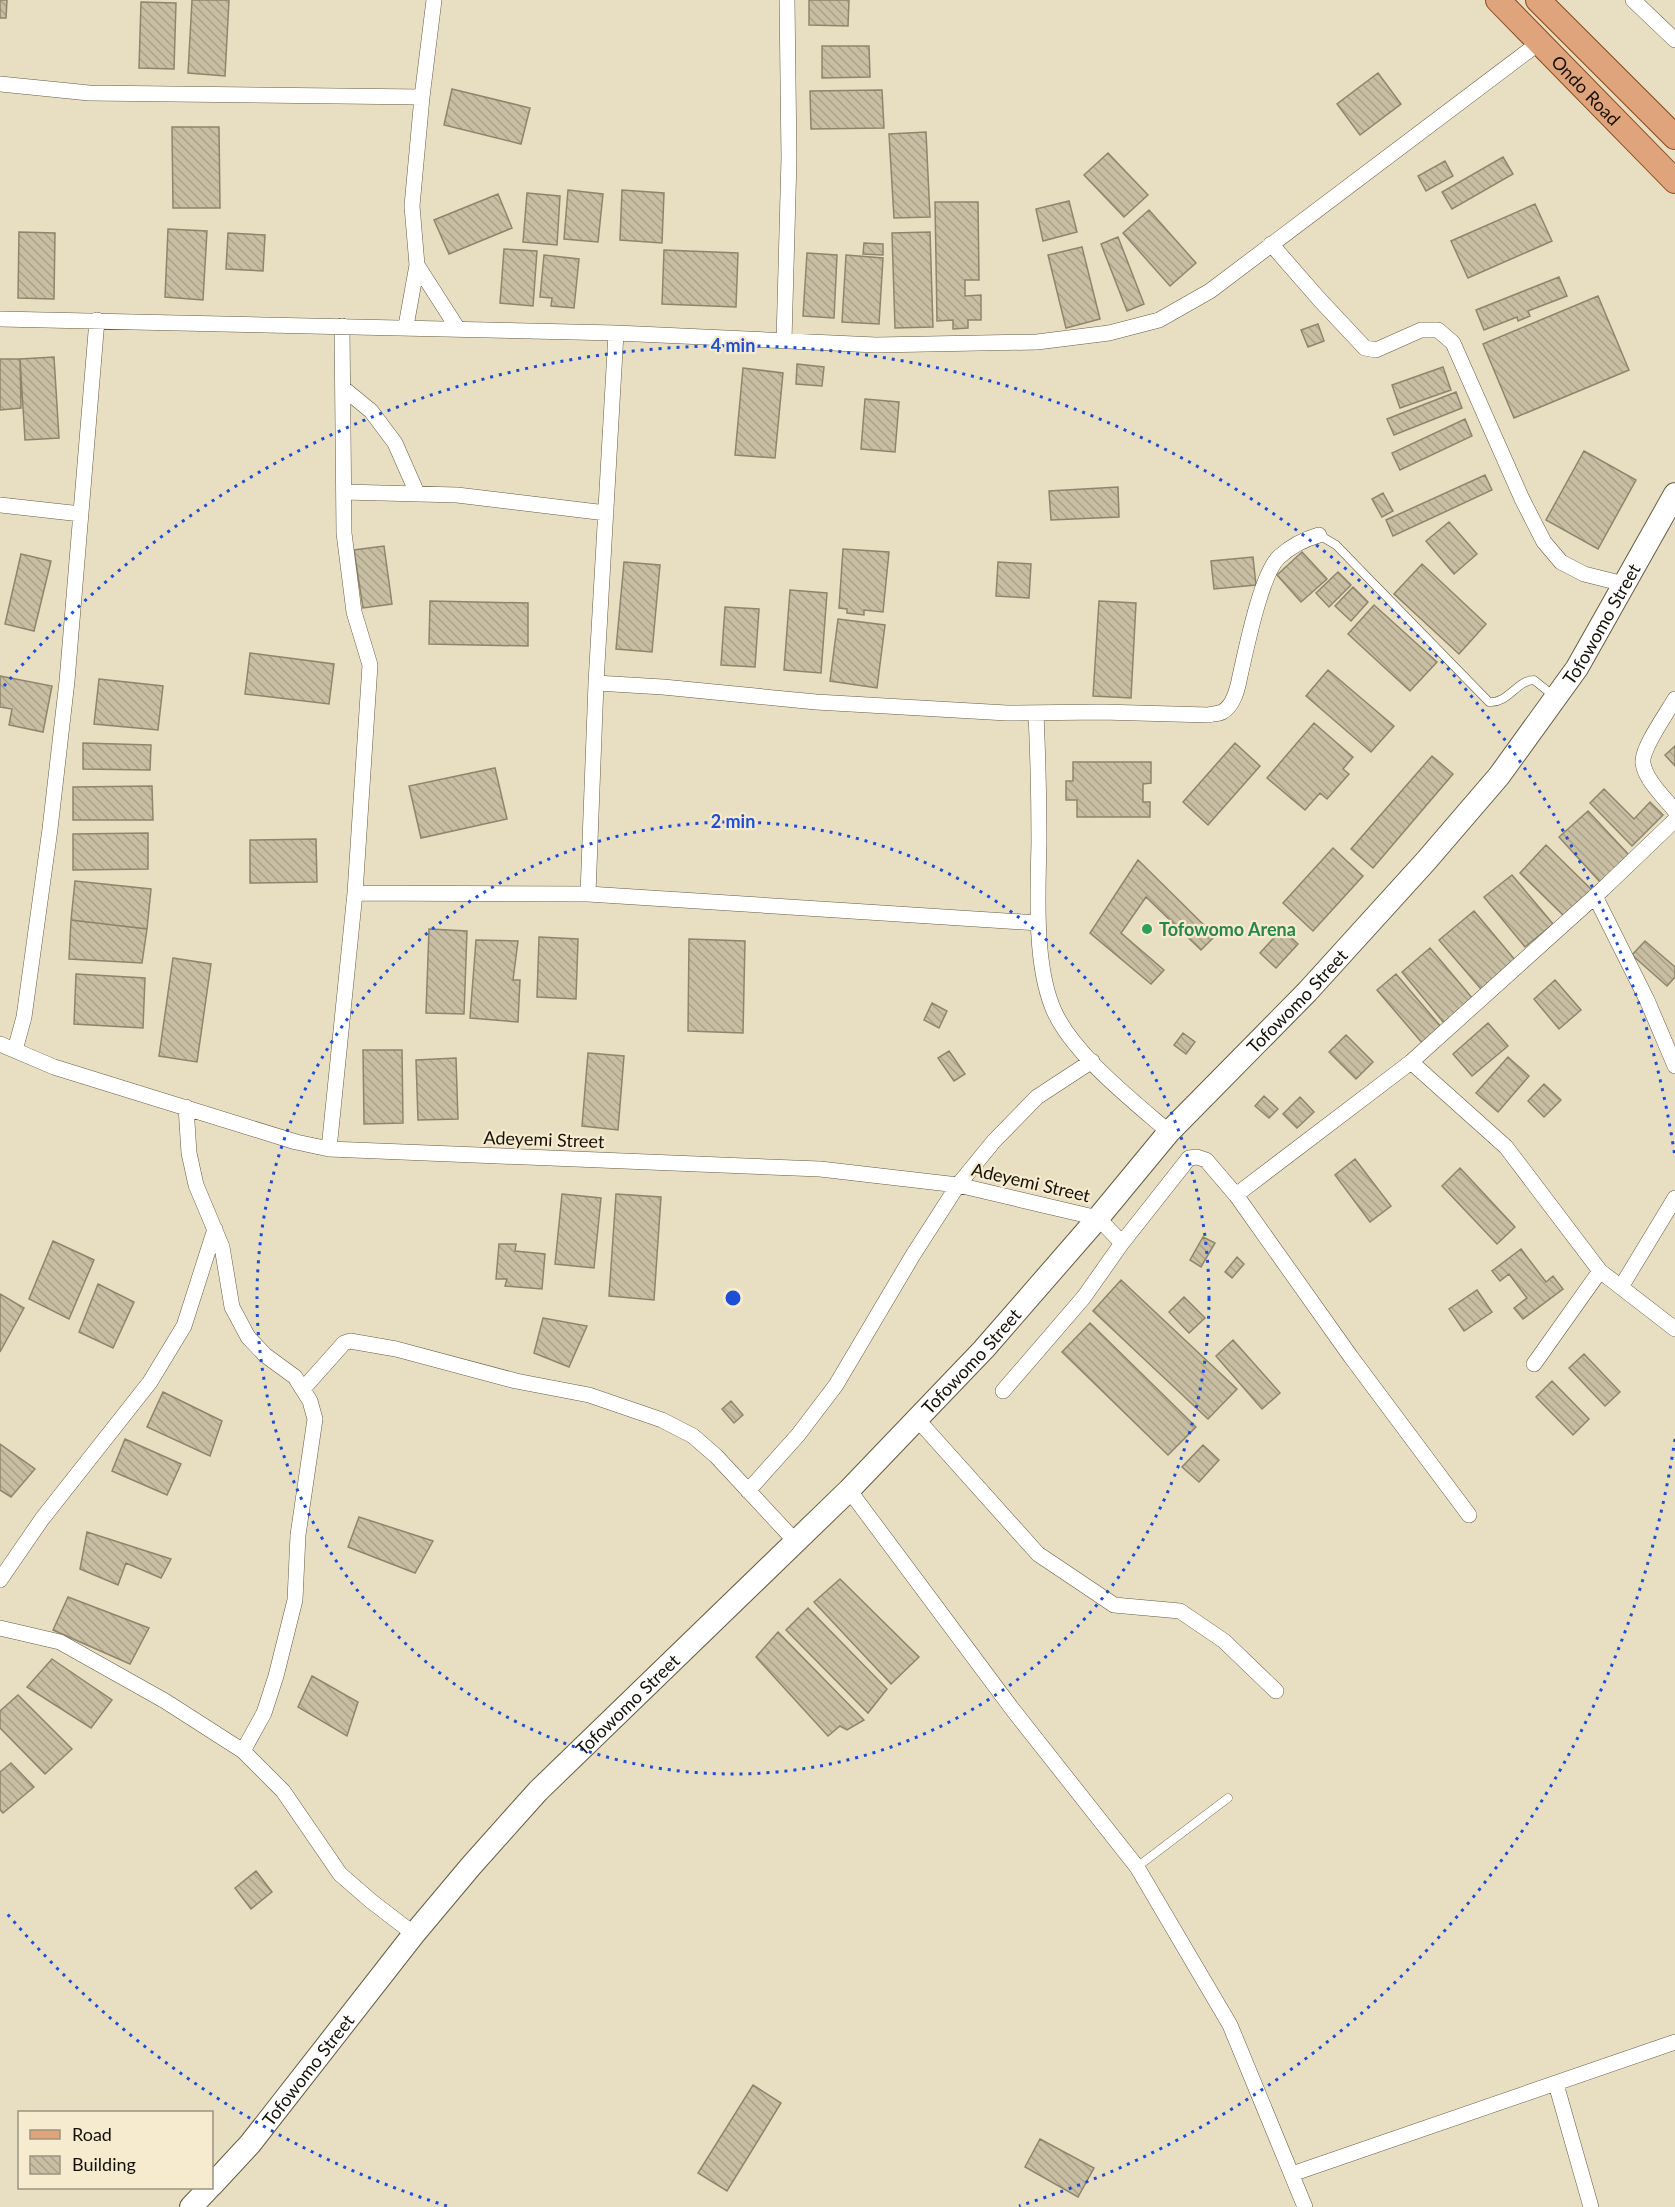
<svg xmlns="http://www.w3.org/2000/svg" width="1675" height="2207" font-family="Lato,sans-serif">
<defs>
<pattern id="building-back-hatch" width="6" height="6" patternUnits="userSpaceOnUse" patternTransform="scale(1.5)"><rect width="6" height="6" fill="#c8bea3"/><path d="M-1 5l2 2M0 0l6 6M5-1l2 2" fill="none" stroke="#aba28b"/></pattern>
</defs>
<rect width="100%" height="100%" fill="#e8dec2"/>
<!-- building -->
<path fill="url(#building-back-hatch)" stroke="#8f856c" stroke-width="1.5" d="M0,0H7L6,18H0Z
M192,0H229L225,76L188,73Z
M809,0H849L848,26L809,25Z
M141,2L176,3L174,69L139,68Z
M822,46H869L870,77L822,78Z
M1378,73L1401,104L1360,135L1337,104Z
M452,89L530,108L521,144L444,125Z
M882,90L884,128L811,129L810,91Z
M172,127H219L220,208H173Z
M926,132L930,217L894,218L889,134Z
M1108,153L1148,195L1124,217L1084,175Z
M1503,157L1513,174L1452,209L1442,192Z
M1445,161L1453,176L1426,191L1418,176Z
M568,190L603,194L598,242L564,239Z
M622,190L664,193L662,243L620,240Z
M527,193L560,196L557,245L523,242Z
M498,194L512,228L449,254L434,220Z
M1069,201L1077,232L1043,241L1036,209Z
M935,202H978L979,280H965V296L981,295V320H968V328L953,329V320L937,321Z
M1535,204L1552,241L1468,278L1451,241Z
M1149,210L1196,263L1170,286L1123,233Z
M168,229L207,231L203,300L165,297Z
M19,232L55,233L54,299L18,298Z
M930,232L933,327L895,328L892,233Z
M228,233L265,235L263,271L226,269Z
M1118,237L1144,304L1127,311L1101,244Z
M864,243L883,244V255L863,254Z
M1082,247L1100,319L1066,328L1048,255Z
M504,249L537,251L533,306L500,303Z
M664,250L738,253L736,307L662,304Z
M807,253L837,255L834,318L803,316Z
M544,255L579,259L574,308L551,306L552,298L540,297Z
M846,255L883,258L879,324L842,322Z
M1559,277L1567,296L1528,311L1530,316L1518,321L1517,317L1484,330L1476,310Z
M1598,296L1629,370L1514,418L1483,344Z
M1318,324L1324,341L1308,347L1301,330Z
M54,357L59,438L25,440L20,359Z
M0,359H20L21,408L0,410Z
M797,364L824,367L822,386L796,384Z
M1443,367L1451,390L1400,408L1392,385Z
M743,368L783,373L775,458L735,455Z
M1456,392L1462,408L1394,435L1387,419Z
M865,399L899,402L895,452L861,449Z
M1465,419L1472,436L1400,470L1392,453Z
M1584,451L1636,480L1598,549L1546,520Z
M1485,475L1492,490L1393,536L1386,520Z
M1118,487L1119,517L1051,520L1049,491Z
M1383,493L1393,511L1382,517L1372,499Z
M1449,522L1477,554L1454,574L1426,541Z
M384,546L392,604L363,608L354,550Z
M843,549L889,552L883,612L864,610V615L847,613V609L839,608Z
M1302,552L1327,579L1301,602L1277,575Z
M21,554L51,561L34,631L5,624Z
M1253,557L1256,585L1214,589L1211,561Z
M624,562L660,565L652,652L616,649Z
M998,562L1031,564L1029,598L996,596Z
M1422,564L1486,624L1459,654L1394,594Z
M1338,572L1351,585L1329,607L1316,593Z
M1353,587L1368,602L1351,621L1335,606Z
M790,590L827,593L821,673L784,670Z
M430,601L528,603V646L429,644Z
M1099,601L1136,603L1131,698L1093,696Z
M1374,605L1437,662L1410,691L1348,634Z
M725,607L759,609L755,667L721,665Z
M838,619L885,625L877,688L830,681Z
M250,653L334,664L329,704L245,694Z
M1328,670L1394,726L1371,752L1306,696Z
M0,676L52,686L43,732L9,725L12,709L0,707Z
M99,679L163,686L158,730L94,724Z
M1314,723L1353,757L1343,769L1349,774L1327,799L1320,793L1305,810L1267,778Z
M83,743L151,745L150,770L83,769Z
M1235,743L1260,766L1208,825L1183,802Z
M1675,746V766L1665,755Z
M1432,756L1453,774L1373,868L1351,849Z
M1073,762H1151V783L1143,784V802H1150V817H1077V800H1066V781H1073Z
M495,768L507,819L421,838L409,786Z
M152,786L153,820H73V787Z
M1604,789L1634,819L1650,802L1663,815L1632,846L1590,803Z
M1588,811L1629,855L1600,882L1559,837Z
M148,833V869L73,870V834Z
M316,839L317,882L250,883V840Z
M1546,845L1592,890L1565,917L1520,873Z
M1333,848L1363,876L1313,931L1283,903Z
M1138,860L1215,936L1201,950L1146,897L1121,933L1164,970L1151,984L1090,933Z
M1512,875L1553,924L1525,947L1484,897Z
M75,881L151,889L147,929L71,920Z
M1474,911L1515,960L1481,989L1439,940Z
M71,920L147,929L142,963L69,959Z
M429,929L467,931L464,1014L426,1013Z
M1282,929L1298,944L1276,968L1260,953Z
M539,937L578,939L576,999L537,997Z
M689,939L745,941L743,1033L688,1031Z
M476,940L518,941L513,980H520L518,1022L470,1018Z
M1645,941L1675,967V977L1667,986L1632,955Z
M1430,948L1473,999L1444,1023L1402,972Z
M173,958L211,964L197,1062L159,1056Z
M76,974L145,978L143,1028L74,1024Z
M1396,974L1442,1028L1423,1044L1377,990Z
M1555,980L1581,1010L1559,1029L1534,999Z
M932,1003L947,1011L939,1028L924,1020Z
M1488,1023L1508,1046L1472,1076L1453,1054Z
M1183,1033L1195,1042L1186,1054L1174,1045Z
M1346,1035L1373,1062L1356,1079L1329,1052Z
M363,1050H402L403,1123L364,1124Z
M949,1051L965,1074L954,1081L938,1058Z
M588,1053L624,1056L618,1130L582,1126Z
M1508,1057L1529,1076L1498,1112L1476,1093Z
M456,1058L458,1119L418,1120L416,1060Z
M1544,1084L1561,1100L1544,1117L1528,1101Z
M1264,1096L1278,1109L1269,1118L1255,1106Z
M1300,1097L1314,1112L1297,1128L1283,1114Z
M1355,1159L1391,1206L1370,1222L1335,1175Z
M1460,1168L1515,1227L1497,1244L1442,1186Z
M562,1194L601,1198L594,1268L555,1264Z
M616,1194L661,1197L654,1300L609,1296Z
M1203,1237L1215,1243L1201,1267L1190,1260Z
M53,1241L94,1260L69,1319L29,1299Z
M499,1244H516L515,1251L545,1254L542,1289L505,1286L507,1279H496Z
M1521,1249L1546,1282L1553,1276L1563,1289L1523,1319L1514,1308L1527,1298L1509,1274L1500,1281L1492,1271Z
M1237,1257L1244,1264L1232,1278L1225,1272Z
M1121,1280L1237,1389L1208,1419L1093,1311Z
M98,1284L134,1302L113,1348L79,1332Z
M1477,1290L1492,1312L1464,1331L1449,1309Z
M0,1294L24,1308L0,1352Z
M1184,1297L1205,1318L1189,1333L1169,1312Z
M543,1318L587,1326L569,1367L534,1353Z
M1090,1323L1196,1427L1168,1455L1062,1352Z
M1233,1340L1280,1393L1262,1409L1216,1356Z
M1584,1354L1620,1392L1605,1406L1569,1368Z
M1552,1381L1589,1419L1573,1435L1536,1397Z
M163,1392L222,1421L210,1456L147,1427Z
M731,1401L743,1415L734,1423L722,1409Z
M125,1439L181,1464L167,1495L112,1471Z
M0,1444L35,1469L11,1497L0,1490Z
M1203,1445L1219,1460L1199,1482L1182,1467Z
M359,1517L433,1541L415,1573L348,1547Z
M87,1532L171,1559L161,1578L126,1563L118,1585L80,1569Z
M840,1579L919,1657L891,1684L814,1602Z
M68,1597L149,1628L130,1664L53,1630Z
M808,1608L887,1689L868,1713L786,1630Z
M778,1632L864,1720L847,1730L840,1726L828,1736L756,1657Z
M52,1659L112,1700L91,1728L27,1687Z
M312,1676L358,1702L347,1736L298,1707Z
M18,1695L72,1749L45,1774L0,1728V1711Z
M11,1763L34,1787L3,1813L0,1810V1772Z
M256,1871L272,1892L251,1909L235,1888Z
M753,2085L781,2103L727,2191L698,2173Z
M1040,2139L1094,2168L1078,2197L1025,2167Z"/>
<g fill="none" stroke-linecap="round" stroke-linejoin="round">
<!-- lane casing -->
<g stroke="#655c44" stroke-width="9">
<path id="lane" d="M1319,535L1336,545L1489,702C1508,704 1517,680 1534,680L1555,697
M1137,1867L1228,1798"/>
</g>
<!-- street casing -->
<g stroke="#655c44" stroke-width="16">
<path id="street" d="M1633,0L1675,40
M0,84L89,93L422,97
M1271,244L1319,299L1365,348L1376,350L1421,330H1438L1453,343L1522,499L1544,542L1561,562L1584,574L1624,584
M417,265L458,329
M0,319L616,333L876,345L1037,342L1109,333L1159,320L1210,291L1540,42
M406,326L417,265L412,206L422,97L434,0
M784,341L789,158L787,0
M343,388L371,411L395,443L417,493
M344,492L457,495L606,513
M0,505L81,514
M596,683L663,687L816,702L1007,713L1102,712L1208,715C1212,714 1218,714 1222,712C1234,706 1238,687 1240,676C1246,650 1261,574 1279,557C1290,547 1305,539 1319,535
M1675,699C1667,713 1641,749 1643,763C1645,780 1665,798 1675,811
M1036,714C1038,757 1039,799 1039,842C1038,891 1034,960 1052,1006C1069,1051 1133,1101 1169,1132
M355,893L588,894L1038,923
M588,894L596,683L616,333
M1595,896L1647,1000L1675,1066
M0,1044L54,1067L296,1142L329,1149L820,1169L958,1185L1098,1218L1122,1243
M15,1050L24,1017L50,829L67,681L97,320
M1411,1062L1506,1147L1600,1271L1675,1329
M186,1107L189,1153L196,1185L222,1247L232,1307L248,1337L265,1355L295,1377L310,1401L315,1419L298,1535L295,1600L276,1676L264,1713L243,1751
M329,1149L355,893L370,665L354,612L344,533L342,326
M1236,1195L1411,1062L1603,889L1675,820
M1621,1287L1675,1198
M1534,1364L1600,1271
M303,1389L344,1343L350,1341L396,1349L516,1381L589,1395L662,1420L693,1436L716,1456L796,1542
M1003,1391L1084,1297L1122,1243L1189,1158L1197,1157L1206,1160L1236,1195L1351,1357L1469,1515
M917,1419L1038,1554L1114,1605L1180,1611L1224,1641L1276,1691
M849,1490L1013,1710L1137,1867L1230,2025L1305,2207
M748,1491L798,1435L836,1385L913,1255L958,1185L994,1141L1037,1097L1092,1061
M0,1580L42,1519L150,1382L184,1326L215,1229
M0,1628L60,1642L165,1701L243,1751L283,1791L340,1874L371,1901L414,1934
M1556,2084L1591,2207
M1292,2174L1675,2042"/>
</g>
<!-- secondary casing -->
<g stroke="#655c44" stroke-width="24">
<g id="secondary">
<path id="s1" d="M212,2185L250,2144L414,1934L471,1866L538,1791L849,1490L984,1349L1098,1218L1169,1132L1307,992L1426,861L1499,776L1577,668L1675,494"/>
<path d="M191,2207L209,2188"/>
</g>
</g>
<!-- primary casing -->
<g stroke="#8a4a1a" stroke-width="26">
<g id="primary">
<path id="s2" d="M1498,0L1675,181"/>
<path d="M1538,0L1675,137"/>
</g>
</g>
<!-- lane -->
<use href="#lane" stroke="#fff" stroke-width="8"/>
<!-- street -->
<use href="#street" stroke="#fff" stroke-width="15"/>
<!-- secondary -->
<use href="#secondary" stroke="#fff" stroke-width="22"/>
<!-- primary -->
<use href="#primary" stroke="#dfa47c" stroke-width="24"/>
</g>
<!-- distance rings -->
<g fill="none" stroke="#1d4ed8" stroke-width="3" stroke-dasharray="3 6">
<circle cx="733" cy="1298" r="476"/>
<path d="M1675 1439A952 952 0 0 1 1019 2206M447 2206A952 952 0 0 1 4 1910M4 686A952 952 0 0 1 1675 1157"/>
</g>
<!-- markers -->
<circle fill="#2e9e5b" stroke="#f6ebcf" stroke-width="2" cx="1147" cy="929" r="6"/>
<g text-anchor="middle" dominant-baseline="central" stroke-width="4.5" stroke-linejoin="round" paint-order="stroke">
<!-- street labels -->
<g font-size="18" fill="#151108" stroke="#f6ebcf">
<text stroke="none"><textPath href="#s2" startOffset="126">Ondo Road</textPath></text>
<text stroke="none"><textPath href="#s1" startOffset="2094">Tofowomo Street</textPath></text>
<text stroke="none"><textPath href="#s1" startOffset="1608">Tofowomo Street</textPath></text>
<text transform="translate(544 1139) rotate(2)">Adeyemi Street</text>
<text transform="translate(1031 1182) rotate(13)">Adeyemi Street</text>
<text stroke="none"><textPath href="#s1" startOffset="1122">Tofowomo Street</textPath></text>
<text stroke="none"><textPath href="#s1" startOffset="636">Tofowomo Street</textPath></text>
<text stroke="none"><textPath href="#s1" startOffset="150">Tofowomo Street</textPath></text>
</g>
<!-- leisure labels -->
<g font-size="18" font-weight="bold" fill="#27864d" stroke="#f6ebcf" text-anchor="start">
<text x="1159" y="929">Tofowomo Arena</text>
</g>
</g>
<circle cx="733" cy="1298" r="9" fill="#1d4ed8" stroke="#f6ebcf" stroke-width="3"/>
<g font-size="18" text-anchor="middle" font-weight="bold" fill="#1d4ed8" stroke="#f6ebcf" stroke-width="4.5" stroke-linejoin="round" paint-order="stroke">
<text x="733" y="352">4 min</text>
<text x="733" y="828">2 min</text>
</g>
<!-- legend -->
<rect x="18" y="2111" width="195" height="78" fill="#f6ebcf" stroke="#9c947f" stroke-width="1.5"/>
<rect x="30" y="2130" width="30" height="9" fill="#dfa47c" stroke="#9c947f" stroke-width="1.5"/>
<text x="72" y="2141" font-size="18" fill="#151108">Road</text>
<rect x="30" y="2156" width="30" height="18" fill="url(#building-back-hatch)" stroke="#9c947f" stroke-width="1.5"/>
<text x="72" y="2171" font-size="18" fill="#151108">Building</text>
</svg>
